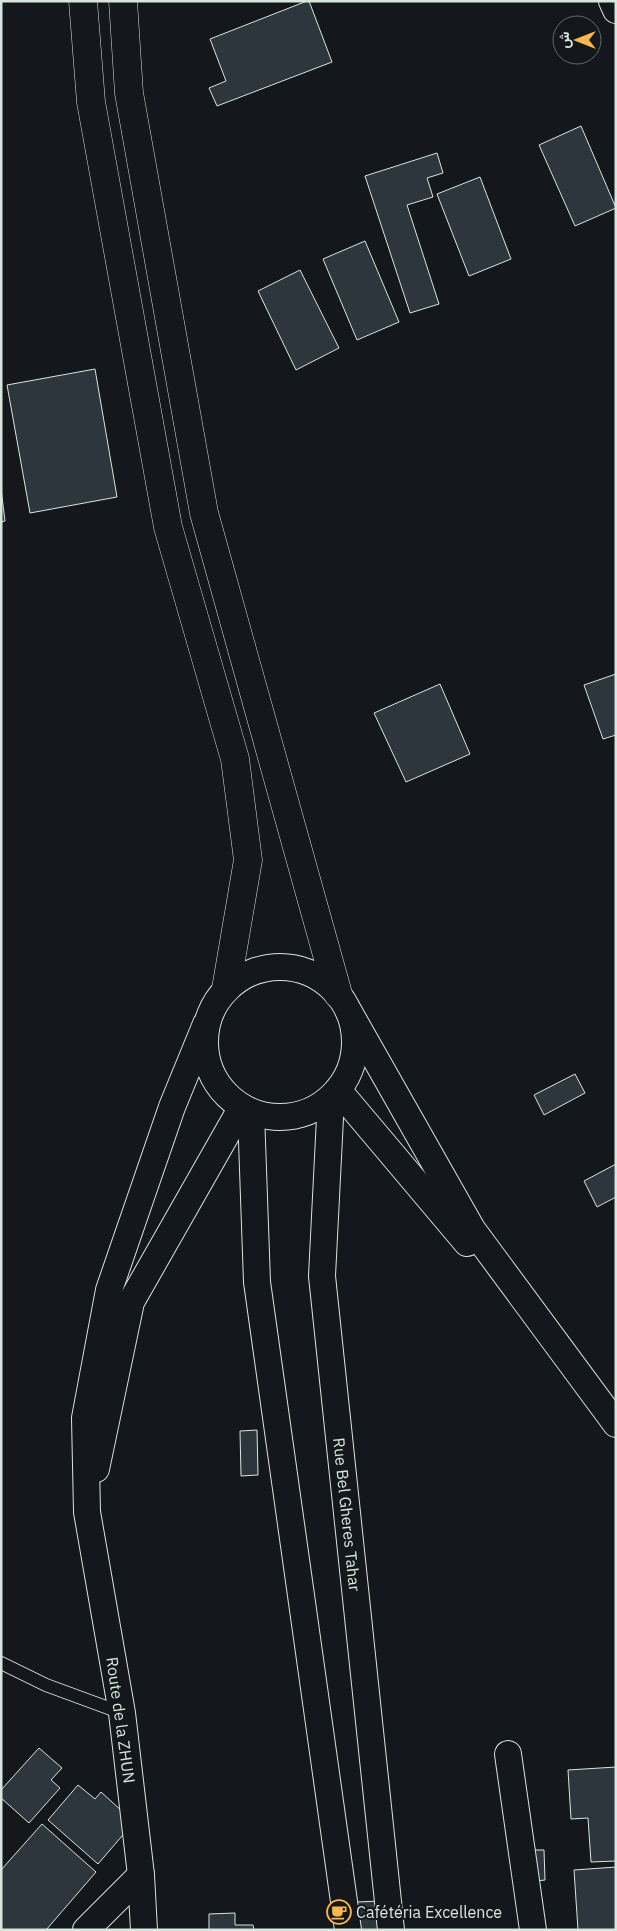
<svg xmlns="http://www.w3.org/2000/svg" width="617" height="1931" font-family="'IBM Plex Sans',Vazirmatn,sans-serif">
<rect width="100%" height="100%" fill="#14181c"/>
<!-- building -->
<path fill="#2c363c" stroke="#d8e6dc" d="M307,1H309L332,62L217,106L209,88L226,81L210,39Z
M581,126L616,208L575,226L539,145Z
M437,153L443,173L427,178L433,197L407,205L439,304L410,313L365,176Z
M480,177L511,259L469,276L437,194Z
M365,241L399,322L357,340L323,259Z
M300,270L339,348L296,370L258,291Z
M95,369L117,497L30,513L7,385Z
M1,489L5,521L1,522Z
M616,674V735L603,739L584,685Z
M440,684L470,754L406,782L374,713Z
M575,1074L585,1093L544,1115L534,1095Z
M616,1164V1197L597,1207L584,1181Z
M257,1430L258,1475L241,1476L240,1431Z
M39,1748L62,1768L51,1780L60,1788L29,1823L1,1798V1790Z
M616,1767V1861L591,1862L588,1818L571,1819L568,1770Z
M78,1785L95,1799L101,1792L134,1822L98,1864L48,1820Z
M42,1824L96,1872L46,1930H1V1870Z
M535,1850H544L545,1880L536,1881Z
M616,1867V1930H578L574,1870Z
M381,1901L382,1930H356L355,1902Z
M235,1913V1925H253L254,1930H209V1914Z"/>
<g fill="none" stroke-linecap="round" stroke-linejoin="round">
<!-- service casing -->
<g stroke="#d8e6dc" stroke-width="14">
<path id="service" d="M1,1663L46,1685L122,1713"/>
</g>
<!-- minor casing -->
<g stroke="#d8e6dc" stroke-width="28">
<g id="minor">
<path d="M612,1L616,10"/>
<circle cx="280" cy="1042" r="75"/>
<path d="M349,1012L472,1229L616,1424"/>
<path d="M338,1090L467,1243"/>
<path id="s1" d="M331,1098L322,1276L391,1930"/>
<path d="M251,1113L257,1282L348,1930"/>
<path d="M96,1469L131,1302L242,1107"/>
<path d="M508,1754L533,1930"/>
<path d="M86,1930L141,1875"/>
<path d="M144,1930L141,1875L122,1713L87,1512L85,1418L109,1290L172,1107L206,1024"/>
</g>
</g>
<!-- tertiary casing -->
<g stroke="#d8e6dc" stroke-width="29">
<path id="tertiary" d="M83,1L91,102L168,527L235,759L248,860L226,989
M123,1L129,93L204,513L338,994"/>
</g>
<!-- service -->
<use href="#service" stroke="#14181c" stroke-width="12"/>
<!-- minor -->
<use href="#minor" stroke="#14181c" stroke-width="26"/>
<!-- tertiary -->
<use href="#tertiary" stroke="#14181c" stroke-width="28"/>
</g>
<!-- icons -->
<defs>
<g id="cafe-ring" transform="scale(1.25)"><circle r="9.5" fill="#14181c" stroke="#ffb74d" stroke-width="1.5"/><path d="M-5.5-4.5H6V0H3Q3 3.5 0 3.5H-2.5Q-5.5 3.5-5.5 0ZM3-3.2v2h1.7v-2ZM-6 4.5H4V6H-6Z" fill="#ffb74d"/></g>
</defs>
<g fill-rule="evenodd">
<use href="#cafe-ring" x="339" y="1912"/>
</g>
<g text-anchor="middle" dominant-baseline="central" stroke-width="4" stroke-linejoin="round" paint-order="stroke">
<!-- street labels -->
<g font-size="16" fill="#d8e6dc" stroke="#14181c">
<text stroke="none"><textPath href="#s1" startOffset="418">Rue Bel Gheres Tahar</textPath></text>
<text transform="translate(121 1720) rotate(82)">Route de la ZHUN</text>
</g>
<!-- poi labels -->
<g font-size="16" fill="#d8e6dc" stroke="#14181c" text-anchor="start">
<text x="356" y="1912">Cafétéria Excellence</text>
</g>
</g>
<!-- border -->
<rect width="617" height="1931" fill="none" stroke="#d8e6dc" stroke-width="5"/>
<!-- north arrow -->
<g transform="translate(577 40) rotate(270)"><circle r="24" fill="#14181c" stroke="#626a69"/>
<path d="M0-4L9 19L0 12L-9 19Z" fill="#ffb74d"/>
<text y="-8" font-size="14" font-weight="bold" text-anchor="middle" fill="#d8e6dc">ش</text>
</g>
</svg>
